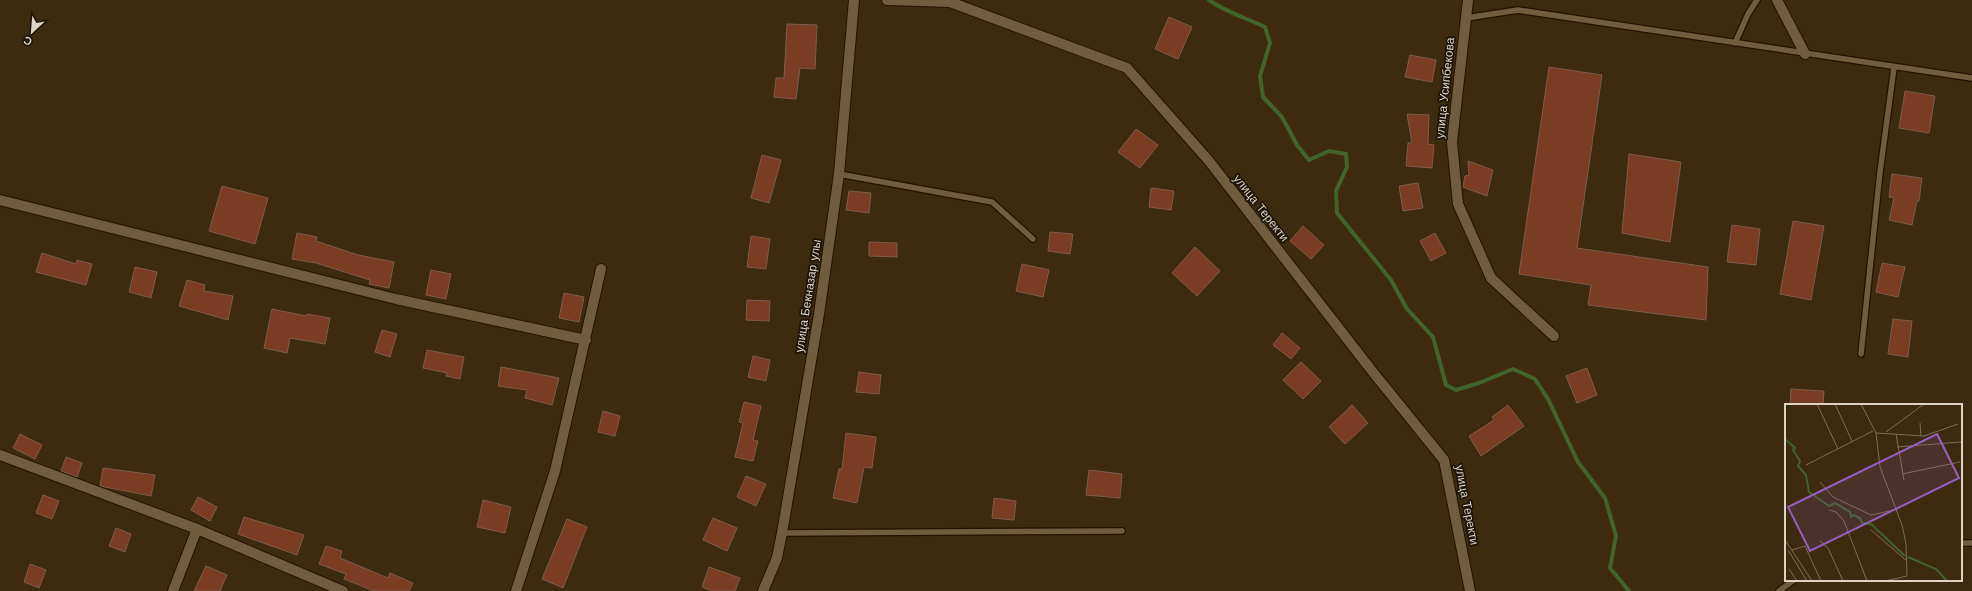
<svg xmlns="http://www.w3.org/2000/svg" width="1972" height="591" font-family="'Work Sans',sans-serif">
<rect width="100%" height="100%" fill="#3d2a0f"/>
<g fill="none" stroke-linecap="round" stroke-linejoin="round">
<!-- stream -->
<path stroke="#40642c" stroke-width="4" d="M1209,0C1226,12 1246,18 1265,27L1270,43L1260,76L1263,97L1282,117L1297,145L1309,160L1329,151L1346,154L1347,167L1336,191L1337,213L1391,280L1407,309L1433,337L1446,385L1456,390L1479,383L1513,369L1535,379L1548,399L1578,462L1605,498L1616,536L1610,568L1629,591"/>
</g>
<!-- building -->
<path fill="#7a3c22" stroke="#7e5c4f" d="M1169,17L1192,27L1178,59L1155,49Z
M787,24L817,25L815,69L800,68L796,99L774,97L776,78H784Z
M1410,55L1436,60L1432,82L1405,77Z
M1549,67L1602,75L1577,248L1708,267L1706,320L1588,305L1591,285L1519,274Z
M1905,91L1935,96L1929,133L1899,128Z
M1407,114L1429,115L1428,144L1434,145L1432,168L1406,166L1408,143H1412Z
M1136,129L1158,145L1140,168L1118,152Z
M1629,154L1681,162L1670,242L1622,233Z
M762,155L781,160L769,203L751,198Z
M1468,161L1493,170L1487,196L1463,187L1465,176L1469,175Z
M1892,174L1922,178L1919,201H1917L1912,225L1889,220L1894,198L1889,197Z
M1418,183L1423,208L1403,211L1399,186Z
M222,186L268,198L255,244L209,231Z
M1151,188L1174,191L1171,210L1149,207Z
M849,191L871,193L869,213L846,210Z
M1793,221L1824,226L1811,300L1780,294Z
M1732,225L1760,229L1756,265L1727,262Z
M1303,226L1324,245L1311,259L1290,241Z
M1050,232L1073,234L1070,254L1048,251Z
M297,233L317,237L316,241L358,255L394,262L389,288L369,284L370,280L316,263L292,259Z
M1435,233L1446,253L1431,261L1420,241Z
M751,236L770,239L766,269L747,267Z
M869,242L897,243V257L869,256Z
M1195,247L1220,271L1197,296L1172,273Z
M42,253L76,264L77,260L92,264L86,285L36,272Z
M1882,263L1905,267L1898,297L1876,292Z
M1022,264L1049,270L1043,297L1016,291Z
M135,267L157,272L151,298L129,292Z
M431,270L451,274L446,299L426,295Z
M187,280L205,285L204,291L233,296L228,320L179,306Z
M564,293L584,297L579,322L559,318Z
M747,300L770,301L769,321L746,320Z
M272,309L306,316L307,314L330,318L325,344L290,338L287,353L264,348Z
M1893,319L1912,321L1908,357L1888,354Z
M382,330L397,334L390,357L375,352Z
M1282,333L1300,348L1291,359L1273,345Z
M427,350L464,357L460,379L446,376L447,373L423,368Z
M753,356L770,360L766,381L748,377Z
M1301,362L1321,381L1303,399L1283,380Z
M501,367L559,378L552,405L525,398L527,390L498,386Z
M1587,368L1597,395L1577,403L1566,376Z
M859,372L881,375L879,394L856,392Z
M1791,389L1824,391L1823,405H1790Z
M744,402L761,406L753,440L758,441L753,461L735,457L743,423L739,422Z
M1352,405L1368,423L1345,444L1329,427Z
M1508,405L1524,426L1481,456L1469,436L1494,420L1492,417Z
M603,411L620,416L615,436L598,432Z
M846,433L876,437L872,468L864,467L857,503L833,498L839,469H842Z
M20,434L42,445L35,459L13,448Z
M66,457L82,463L77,477L61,471Z
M103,468L155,475L151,496L100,486Z
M1089,470L1122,474L1120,498L1086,495Z
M746,476L766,484L756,506L737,497Z
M43,495L59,501L52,519L36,513Z
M198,497L217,507L210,521L191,510Z
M994,498L1016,501L1014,520L992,518Z
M483,500L511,507L505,533L477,527Z
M244,517L304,535L297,555L238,534Z
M713,518L737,528L727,551L703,540Z
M567,519L587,527L563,588L542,579Z
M116,528L131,534L125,552L109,546Z
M326,546L342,551L340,558L388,578L390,573L413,583L409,591H374L344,579L346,574L319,564Z
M30,564L46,570L39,588L24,582Z
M206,566L227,575L220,591H194Z
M709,567L740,578L735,591H712L702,587Z"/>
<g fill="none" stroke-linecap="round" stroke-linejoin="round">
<!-- lane casing -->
<g stroke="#231200" stroke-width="8">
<path id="lane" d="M1466,18L1518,10L1972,78
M1735,43L1748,14L1757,0
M839,174L992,202L1033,239
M1861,354L1880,172L1894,68
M782,533L1122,531
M1961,543H1972
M1779,591L1794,580"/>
</g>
<!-- street casing -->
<g stroke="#231200" stroke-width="12">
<path id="street" d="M887,0L950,2L1127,68L1209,161L1372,371L1444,460L1470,591
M1468,0L1452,142L1458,204L1491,278L1554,336
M1777,0L1805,54
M0,200L396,299L586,340
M0,455L197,529L343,591
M173,591L197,529
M516,591L555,471L601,269
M763,591L777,558L782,533L819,314L839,174L854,0"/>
</g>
<!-- lane -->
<use href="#lane" stroke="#715c40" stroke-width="5.5"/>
<!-- street -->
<use href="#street" stroke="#715c40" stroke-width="10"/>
</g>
<g text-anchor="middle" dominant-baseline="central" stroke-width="3.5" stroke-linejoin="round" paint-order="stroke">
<!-- street labels -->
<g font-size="12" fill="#dfd2c3" stroke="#1d1409">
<text transform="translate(1445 88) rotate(-84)">улица Усипбекова</text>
<text transform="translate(1261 208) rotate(52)">улица Теректи</text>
<text transform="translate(808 296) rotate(-81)">улица Бекназар улы</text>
<text transform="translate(1467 505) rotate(79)">улица Теректи</text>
</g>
</g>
<!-- overview -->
<g transform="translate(1785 404)">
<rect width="177" height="177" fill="#3d2a0f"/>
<path fill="none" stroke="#40642c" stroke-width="2" d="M0,35L10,44L8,46L15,57L13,62L21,71L24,88L44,102L50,99L65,108L66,113L69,111L75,114L77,119L86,120L120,152M123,153L151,165L162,177"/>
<path fill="none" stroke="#7e6d57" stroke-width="1" d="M32,0L53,45M50,0L67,37M76,0L91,29L95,63L117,121L121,140L122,172M135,19L136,32M101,28L139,0M91,29L139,32L173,20M111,30L119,76M112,43L176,38M21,61L88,27M117,70L175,58M35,78L48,93L86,111L109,106M44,106L51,108L59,117L82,177M86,126L122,157M0,136L27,177M35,137L43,144L58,177M3,146L22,177M7,146L20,142L36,177M4,165L12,177M100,177L122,172"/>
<path fill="#995ec0" fill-opacity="0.15" stroke="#995ec0" stroke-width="2" d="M152,30L174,74L25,147L3,103Z"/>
<rect width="177" height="177" fill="none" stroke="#dfd2c3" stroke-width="2"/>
</g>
<!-- north arrow -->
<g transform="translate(32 32) rotate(206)" stroke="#1d1409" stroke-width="3" paint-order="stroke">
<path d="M0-3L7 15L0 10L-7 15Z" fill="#dfd2c3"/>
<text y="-6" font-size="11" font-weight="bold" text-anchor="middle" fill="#dfd2c3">С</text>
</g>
</svg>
